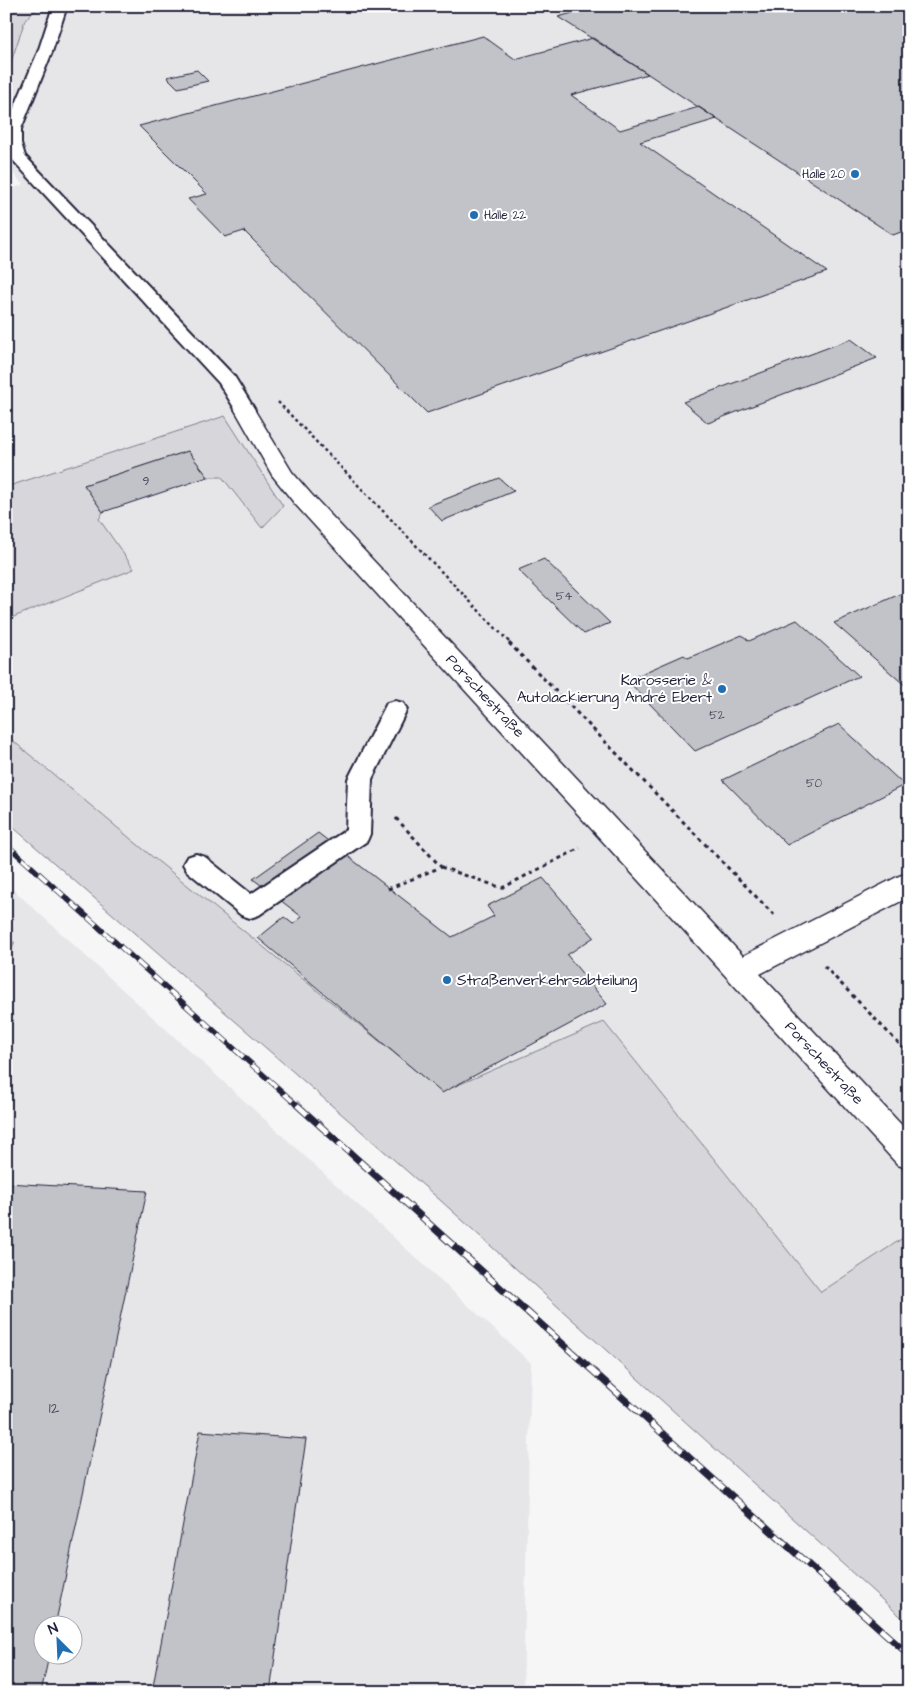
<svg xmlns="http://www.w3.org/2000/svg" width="915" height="1698" font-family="'Architects Daughter',sans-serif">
<rect width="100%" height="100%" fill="#f6f6f7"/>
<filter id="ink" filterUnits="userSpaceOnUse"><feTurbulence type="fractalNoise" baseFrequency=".02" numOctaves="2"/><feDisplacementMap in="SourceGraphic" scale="10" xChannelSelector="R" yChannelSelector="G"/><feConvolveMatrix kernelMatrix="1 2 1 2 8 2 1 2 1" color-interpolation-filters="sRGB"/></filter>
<g filter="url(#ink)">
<!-- built -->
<path fill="#e6e6e9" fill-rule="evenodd" d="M40,6H909V1234L821,1292L604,1022L442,1093L149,854L6,735V620L79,592L99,519L103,512L84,485L188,451L208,476L222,477L262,528L283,506L225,416L6,487V190L23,185L6,165V77L25,20Z
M6,883L531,1363L523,1692H6ZM42,1626H72V1656H42Z"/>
<!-- green -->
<path fill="#d7d7db" stroke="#7c7c8b" d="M6,6H40L25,20L6,77Z
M225,416L283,506L262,528L222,477H208L188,451L84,485L103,512L99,519L134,569L6,620V487Z
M6,735L149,854L442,1092L604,1022L821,1292L909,1234V1624L440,1200L6,821Z"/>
<!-- building -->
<path fill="#c2c2c9" stroke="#22223b" d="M598,6H909V229L893,235L648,74L558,17Z
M483,36L515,59L593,38L648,74L571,95L620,130L699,107L717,119L640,142L827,272L427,413L244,231L225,237L188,199L207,194L139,126Z
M197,70L208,81L178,88L167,77Z
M851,339L877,358L708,423L683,402Z
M188,451L208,477L103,512L84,485Z
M499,478L514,491L442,521L428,506Z
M544,559L610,623L584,634L518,570Z
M909,590V689L834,623Z
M797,620L859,676L695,751L627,680L684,655L688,658L742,635L749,641Z
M839,724L904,785L787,845L723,780Z
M318,833L452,937L494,916L487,906L543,878L594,937L567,955L607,1004L442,1093L258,938L284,917L293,924L302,917L253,879Z
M6,942H14L6,969Z
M6,1183L147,1191L55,1626H42V1656H49L41,1692H6Z
M200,1431L306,1439L270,1692H152Z"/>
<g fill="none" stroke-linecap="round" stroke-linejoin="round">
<!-- lane casing -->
<g stroke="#22223b" stroke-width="4">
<path id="lane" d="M53,6H67L52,52L21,129V143L25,156L234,376L255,410L252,414L245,416L238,414L219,383L10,157L6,146V127L38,52Z
M395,701L403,703L407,709L372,779L370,834L367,841L259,915L250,918L241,915L187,871L183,864L187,857L196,854L205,857L251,894L346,830L348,779L387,703Z"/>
</g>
<!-- street casing -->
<g stroke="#22223b" stroke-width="3">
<path id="street" d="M245,404L252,406L292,472L311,494L743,956L899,876L909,873V897L760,974L909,1133V1169L898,1165L295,504L272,475L235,410L238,406Z"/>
</g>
<!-- path-far1 -->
<path stroke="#22223b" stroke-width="2.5" stroke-dasharray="3 3" stroke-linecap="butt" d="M278,402L511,644"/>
<!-- path -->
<path stroke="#22223b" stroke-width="3" stroke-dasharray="4 4" stroke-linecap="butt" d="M509,643L774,915
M441,867L502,888L580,848
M388,889L441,867L394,816
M824,966L909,1054"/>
<!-- lane -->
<use href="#lane" fill="#fff" fill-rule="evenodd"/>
<!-- street -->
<use href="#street" fill="#fff" fill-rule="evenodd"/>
<!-- rail-far1 casing -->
<g stroke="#22223b" stroke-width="5.5">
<path id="rail-far1" d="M6,844L298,1106"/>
</g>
<!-- rail casing -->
<g stroke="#22223b" stroke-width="7">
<path id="rail" d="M297,1105L909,1655"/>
</g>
<!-- rail-far1 -->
<use href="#rail-far1" stroke="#fff" stroke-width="4" stroke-dasharray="11" stroke-linecap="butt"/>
<!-- rail -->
<use href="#rail" stroke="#fff" stroke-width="5" stroke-dasharray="14" stroke-linecap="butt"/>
</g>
</g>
<!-- markers -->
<g fill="#1f6fb2" stroke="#fff" stroke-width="2">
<circle cx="855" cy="174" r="5"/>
<circle cx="474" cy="215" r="5"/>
<circle cx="722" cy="689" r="5"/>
<circle cx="447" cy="980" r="5"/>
</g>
<g text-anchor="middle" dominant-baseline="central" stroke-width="4" stroke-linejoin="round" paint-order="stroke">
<!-- far-poi labels -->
<g font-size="12" fill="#22223b" stroke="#fff" text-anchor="end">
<text x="845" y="174">Halle 20</text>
<text x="484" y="215" text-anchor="start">Halle 22</text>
</g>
<!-- number labels -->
<g font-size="12" fill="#4a4a5e">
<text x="146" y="481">9</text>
<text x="564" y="596">54</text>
<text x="717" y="715">52</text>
<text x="814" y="783">50</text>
</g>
<!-- poi labels -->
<g font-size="15" fill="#22223b" stroke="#fff" text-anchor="end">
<text x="712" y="680">Karosserie &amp;<tspan x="712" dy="17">Autolackierung André Ebert</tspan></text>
<text x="457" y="980" text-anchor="start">Straßenverkehrsabteilung</text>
</g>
<!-- street labels -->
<g font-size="15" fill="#22223b" stroke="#fff">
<text transform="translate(485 696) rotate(47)">Porschestraße</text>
<text transform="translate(824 1063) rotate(47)">Porschestraße</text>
</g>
<!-- near-number labels -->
<g font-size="15" fill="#4a4a5e">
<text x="54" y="1408">12</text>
</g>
</g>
<!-- margin -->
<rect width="915" height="1698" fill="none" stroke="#fff" stroke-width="25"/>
<rect x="12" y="12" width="890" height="1673" fill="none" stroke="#22223b" stroke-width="2" filter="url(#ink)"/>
<!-- north arrow -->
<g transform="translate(58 1640) rotate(336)"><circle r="24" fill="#ffffff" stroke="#a7a7b1"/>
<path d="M0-4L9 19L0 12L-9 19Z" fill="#1f6fb2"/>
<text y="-8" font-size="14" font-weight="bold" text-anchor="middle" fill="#22223b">N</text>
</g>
</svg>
